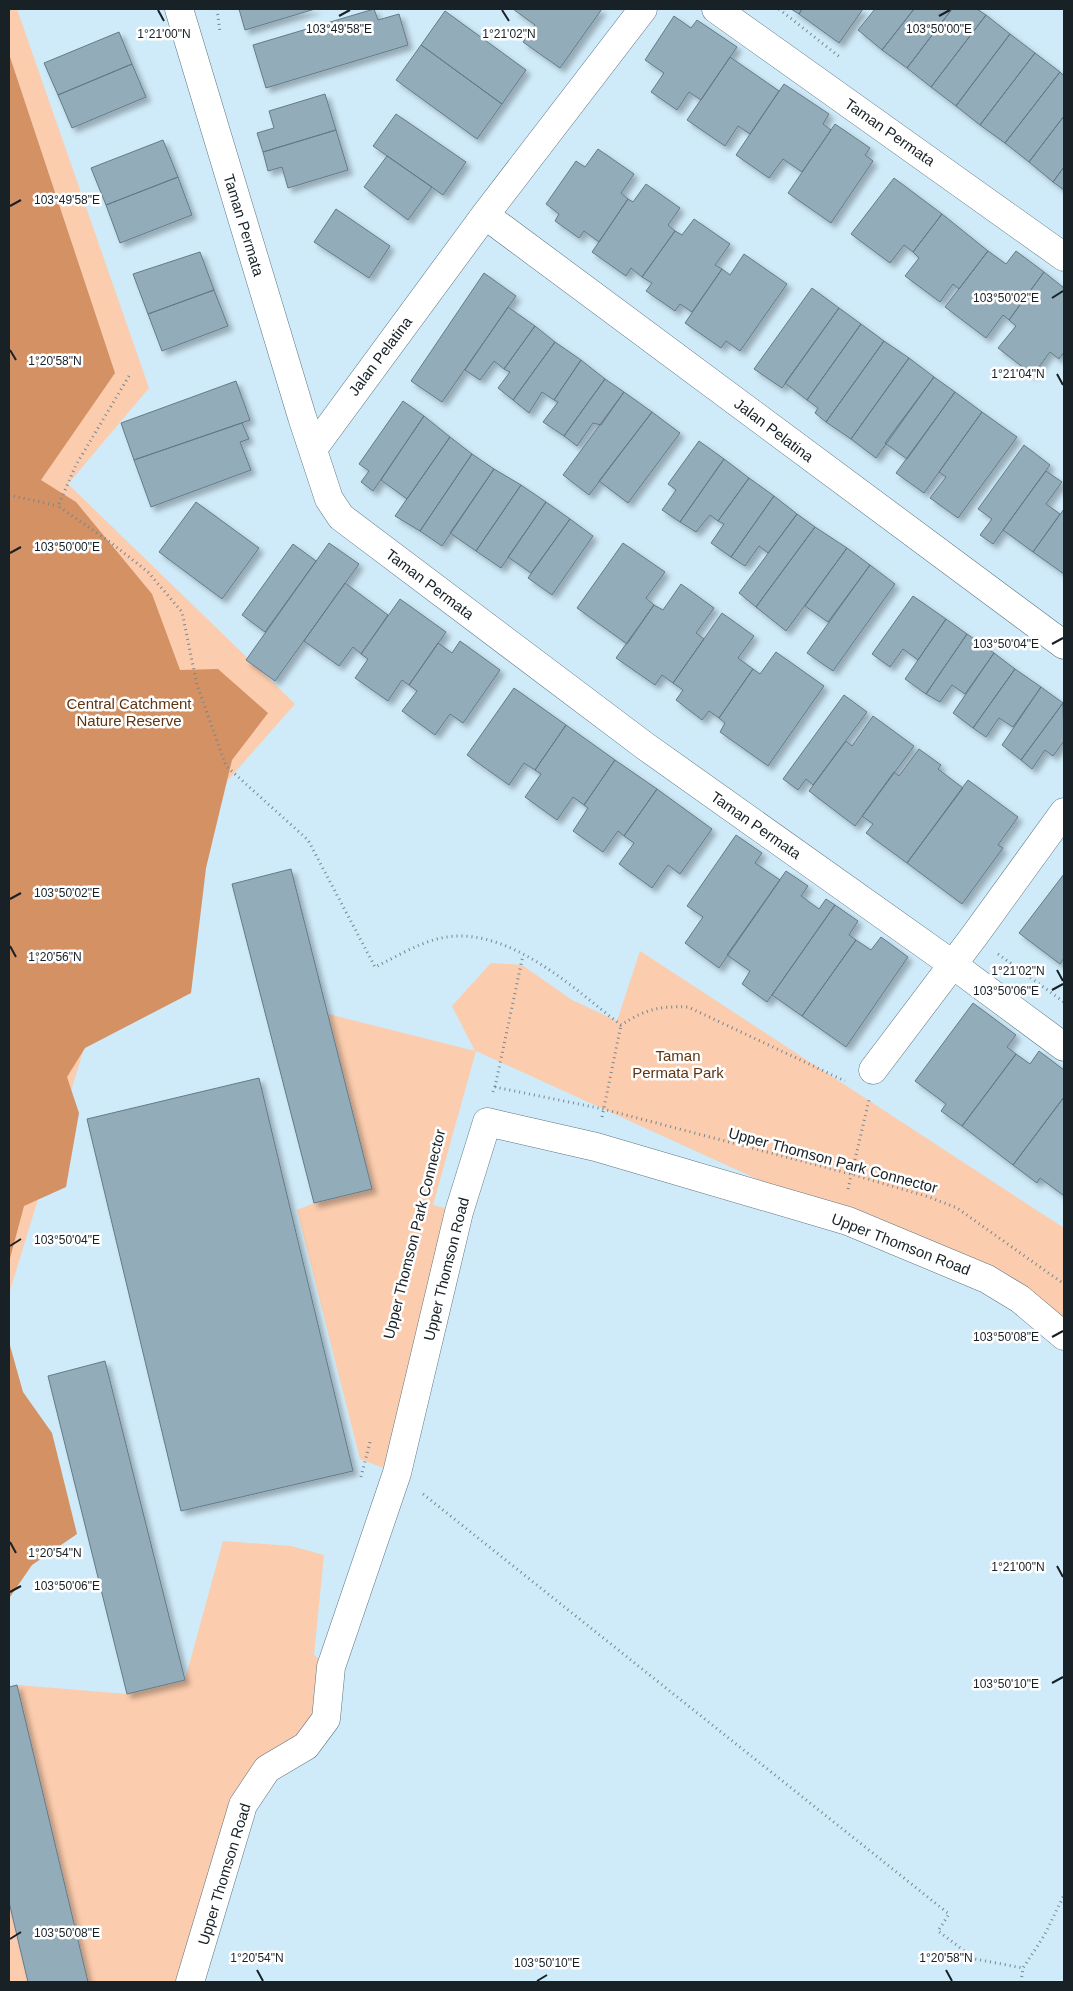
<svg xmlns="http://www.w3.org/2000/svg" width="1073" height="1991" font-family="Helvetica,sans-serif">
<defs>
<filter id="shadow"><feDropShadow dx="4.5" dy="4.5" stdDeviation="2.5" flood-color="#0004"/></filter>
</defs>
<rect width="100%" height="100%" fill="#cfeaf8"/>
<!-- green -->
<path fill="#fbccad" d="M9,9H17L149,388L68,484L295,704L133,888L9,1294Z
M640,951L1064,1228V1336L1020,1299L476,1051L433,1205L459,1212L397,1473L360,1459L297,1210L314,1203L372,1188L328,1014L475,1051L452,1006L491,963L522,965L572,1000L617,1021Z
M223,1541L291,1546L324,1555L314,1655L331,1667L326,1719L267,1769L190,1982H88L17,1685L127,1694L185,1680Z
M9,1902L28,1982H9Z"/>
<!-- forest -->
<path fill="#d39164" d="M9,54L115,373L41,480L76,502L152,594L180,670L218,669L268,713L232,760L206,868L191,993L85,1048L67,1077L79,1113L66,1187L24,1206L9,1262Z
M9,1342L23,1392L52,1433L77,1534L32,1565L10,1597Z"/>
<!-- building -->
<path fill="#93acba" stroke="#637b88" filter="url(#shadow)" d="M239,9H315L245,30Z
M374,9L378,20L399,14L408,45L266,88L253,45Z
M513,9H602L560,68L523,42L535,25Z
M791,9H802L799,14Z
M802,9H863L839,43L799,14Z
M875,9H914L882,50L858,30Z
M914,9H952L907,68L882,50Z
M952,9H977L986,15L931,87L907,68Z
M445,11L526,70L502,104L421,45Z
M986,15L1010,34L956,106L931,87Z
M674,16L691,28L697,20L737,47L701,100L689,92L677,110L651,92L664,73L645,60Z
M119,32L132,64L58,95L44,63Z
M1010,34L1035,53L980,125L956,106Z
M421,45L502,104L477,139L396,80Z
M1035,53L1060,72L1005,143L980,125Z
M730,57L779,91L750,134L738,126L725,146L687,120Z
M132,64L146,97L72,128L58,95Z
M1060,72L1064,76V116L1029,162L1005,143Z
M784,84L829,114L823,124L831,130L802,172L783,159L769,178L736,155Z
M325,94L336,130L263,152L257,133L274,128L269,111Z
M396,114L466,162L443,195L373,146Z
M1064,116V167L1053,182L1029,162Z
M835,124L870,148L865,155L873,161L831,223L788,193Z
M336,130L348,170L288,188L282,167L268,171L263,152Z
M163,140L178,177L106,205L91,168Z
M598,149L634,174L621,193L628,199L599,242L584,231L579,238L555,221L559,214L546,204L576,161L585,167Z
M387,156L432,187L408,220L364,187Z
M1064,167V190L1053,182Z
M178,177L192,215L120,243L106,205Z
M894,178L942,214L913,252L904,245L890,263L851,234Z
M646,184L680,208L668,225L675,231L642,277L631,268L626,276L592,252L628,199L633,202Z
M336,209L390,246L369,278L314,242Z
M942,214L988,251L959,289L953,284L940,302L905,276L919,258L913,252Z
M694,219L730,244L715,265L722,269L692,312L680,304L675,311L646,291L652,283L642,277L675,231L682,235Z
M988,251L1006,264L1016,251L1044,272L1009,320L1003,315L986,338L945,307Z
M200,252L214,290L148,314L133,274Z
M744,254L787,284L740,351L726,341L721,348L685,323L722,269L730,275Z
M1044,272L1064,288V352L1059,359L1050,352L1033,375L998,348L1016,326L1009,320Z
M484,273L516,296L442,402L411,381Z
M812,288L839,308L782,388L754,369Z
M214,290L228,326L162,351L148,314Z
M508,307L535,326L504,369L494,361L480,380L465,370Z
M839,308L861,324L807,400L785,383Z
M861,324L884,341L826,422L815,413L818,408L807,400Z
M535,326L555,342L513,400L498,388L510,372L504,369Z
M884,341L909,358L851,439L826,422Z
M555,342L581,360L554,400L542,392L529,413L513,400Z
M909,358L934,377L876,458L851,439Z
M581,360L605,379L564,436L543,422L558,402L554,400Z
M934,377L955,392L907,459L885,443Z
M605,379L624,392L601,425L593,423L577,446L564,436Z
M236,381L250,420L134,460L121,423Z
M624,392L652,412L589,495L563,475Z
M955,392L982,412L924,493L896,473Z
M403,401L424,416L373,491L361,482L369,471L359,464Z
M652,412L680,433L628,503L599,481Z
M982,412L1017,437L958,518L930,498L946,477L939,472Z
M424,416L450,437L407,499L381,480Z
M242,423L249,439L240,442L251,470L151,507L134,460Z
M450,437L472,454L420,531L395,516Z
M699,441L724,459L680,522L662,510L676,490L668,484Z
M1024,445L1050,465L993,544L980,535L992,519L978,509Z
M472,454L494,469L442,546L420,531Z
M724,459L749,478L718,521L710,515L696,532L680,522Z
M494,469L521,485L476,551L450,533Z
M1046,471L1062,482L1046,504L1060,514L1033,552L1003,530Z
M749,478L774,496L731,557L711,543L724,524L718,521Z
M521,485L546,502L501,568L476,551Z
M774,496L797,514L768,553L759,546L745,566L731,557Z
M196,502L259,548L222,599L159,552Z
M546,502L570,519L531,573L508,557Z
M1064,509V574L1033,552Z
M797,514L815,527L756,607L739,593Z
M570,519L593,536L552,595L528,578Z
M815,527L847,548L786,631L756,607Z
M329,543L359,564L275,681L246,660Z
M623,543L665,572L646,598L654,605L627,644L577,608Z
M293,544L316,561L265,632L242,615Z
M847,548L870,565L828,622L805,606Z
M870,565L895,584L833,671L807,653Z
M345,583L388,615L361,654L353,647L339,666L304,641Z
M681,584L714,608L696,633L704,639L673,683L662,675L655,685L616,658L654,605L663,610Z
M913,596L946,619L918,660L903,649L890,667L872,654Z
M400,599L446,632L409,685L402,680L388,701L355,678L368,659L361,654Z
M722,613L754,636L738,658L753,669L719,718L709,711L702,720L676,700L683,690L673,683Z
M946,619L967,634L926,694L905,679Z
M967,634L994,653L965,694L952,685L940,702L926,694Z
M460,641L500,670L463,723L450,714L435,735L402,711L417,691L409,685L438,643L452,653Z
M776,652L824,686L768,766L720,732L725,723L719,718L753,669L760,674Z
M994,653L1015,669L973,728L953,713Z
M1015,669L1041,687L1013,727L999,718L986,737L973,728Z
M1041,687L1063,703L1021,760L1002,745Z
M514,688L566,725L535,770L524,763L509,785L467,755Z
M844,695L867,712L813,785L806,779L798,790L783,779Z
M1063,703L1064,741L1053,756L1045,750L1032,769L1021,760Z
M873,716L914,746L855,826L809,791L846,741L852,746Z
M566,725L615,760L584,805L573,797L557,820L525,797L541,774L535,770Z
M919,749L941,765L938,769L963,788L907,863L866,833L873,824L862,816L894,772L899,776Z
M615,760L657,789L624,836L618,831L603,852L573,831L588,808L584,805Z
M968,780L1018,817L998,845L1003,848L962,904L907,863Z
M657,789L712,829L680,874L668,865L652,888L619,864L634,843L624,836Z
M736,835L762,853L755,863L780,880L719,968L685,943L703,917L687,906Z
M291,869L372,1189L314,1203L232,884Z
M786,871L808,886L801,896L819,909L826,899L835,905L767,1002L742,984L750,971L727,955Z
M1064,874V958L1060,964L1019,933Z
M835,905L858,921L849,935L856,940L802,1016L772,995Z
M881,937L908,957L846,1047L802,1016L856,940L871,950Z
M973,1003L1016,1035L1007,1047L1016,1054L962,1126L941,1111L946,1104L915,1081Z
M1039,1051L1064,1070V1097L1013,1165L962,1126L1016,1054L1030,1064Z
M259,1078L353,1471L181,1511L87,1119Z
M1064,1097V1193L1063,1195L1040,1178L1037,1183L1013,1165Z
M105,1361L185,1680L127,1694L48,1376Z
M17,1685L88,1982H28L9,1902V1687Z"/>
<g fill="none" stroke-linecap="round" stroke-linejoin="round">
<!-- minor casing -->
<g stroke="#5d7581" stroke-width="29">
<path id="minor" d="M179,9L302,417L329,499L341,517L645,746L952,964L1064,1047
M716,9L1064,257
M485,215L1064,645
M313,449L485,215L643,9
M873,1070L975,935L1064,812
M190,1982L243,1805L267,1769L306,1746L326,1719L331,1667L397,1473L459,1212L487,1122L596,1147L848,1221L987,1279L1020,1299L1064,1336"/>
</g>
<!-- path -->
<path stroke="#758791" stroke-width="3" stroke-dasharray="1 4" stroke-linecap="butt" d="M217,9L220,32
M779,9L841,58
M129,376L76,465L58,506L110,542L148,572L182,612L197,685L226,766L308,840L375,967C396,957 418,943 441,938C507,924 573,988 621,1025C646,1009 659,1006 688,1007L845,1081
M9,495L58,506
M998,954L1064,1002
M495,1087L523,955
M493,1092L495,1087L603,1109L851,1174L929,1197L957,1208L1064,1284
M602,1117L621,1025
M848,1189L869,1100
M361,1477L370,1442
M423,1494L949,1914L938,1931L975,1959L1023,1968
M1021,1982L1023,1968L1044,1936L1064,1895"/>
<!-- minor -->
<use href="#minor" stroke="#fff" stroke-width="28"/>
</g>
<!-- ticks -->
<path fill="none" stroke="#172126" stroke-width="2" d="M158,10L164,21M502,10L509,21M339,16L350,10M939,16L950,10M10,206L21,200M1052,298L1063,291M10,350L16,360M1057,374L1063,385M10,553L21,547M1052,644L1063,638M10,899L21,893M10,946L16,957M1057,970L1063,981M1052,990L1063,984M10,1246L21,1239M1052,1337L1063,1331M10,1542L16,1553M1057,1566L1063,1577M10,1592L21,1586M1052,1683L1063,1677M10,1939L21,1932M257,1970L263,1981M946,1970L952,1981M537,1981L547,1975"/>
<g text-anchor="middle" dominant-baseline="central" stroke-width="5" stroke-linejoin="round" paint-order="stroke">
<!-- street labels -->
<g font-size="15" fill="#172126" stroke="#fff">
<text transform="translate(890 132) rotate(35)">Taman Permata</text>
<text transform="translate(244 225) rotate(73)">Taman Permata</text>
<text transform="translate(380 356) rotate(-53)">Jalan Pelatina</text>
<text transform="translate(774 430) rotate(37)">Jalan Pelatina</text>
<text transform="translate(430 584) rotate(37)">Taman Permata</text>
<text transform="translate(756 825) rotate(35)">Taman Permata</text>
<text transform="translate(833 1160) rotate(15)">Upper Thomson Park Connector</text>
<text transform="translate(414 1234) rotate(-76)">Upper Thomson Park Connector</text>
<text transform="translate(901 1244) rotate(21)">Upper Thomson Road</text>
<text transform="translate(446 1269) rotate(-76)">Upper Thomson Road</text>
<text transform="translate(224 1874) rotate(-73)">Upper Thomson Road</text>
</g>
<!-- park labels -->
<g font-size="15" fill="#5f3411" stroke="#fff">
<text x="129" y="703">Central Catchment<tspan x="129" dy="17">Nature Reserve</tspan></text>
<text x="678" y="1055">Taman<tspan x="678" dy="17">Permata Park</tspan></text>
</g>
</g>
<g font-size="12" text-anchor="middle" fill="#172126" stroke="#fff" stroke-width="5" stroke-linejoin="round" paint-order="stroke">
<text x="339" y="33">103°49'58"E</text>
<text x="939" y="33">103°50'00"E</text>
<text x="509" y="38">1°21'02"N</text>
<text x="164" y="38">1°21'00"N</text>
<text x="67" y="204">103°49'58"E</text>
<text x="1006" y="302">103°50'02"E</text>
<text x="55" y="365">1°20'58"N</text>
<text x="1018" y="378">1°21'04"N</text>
<text x="67" y="551">103°50'00"E</text>
<text x="1006" y="648">103°50'04"E</text>
<text x="67" y="897">103°50'02"E</text>
<text x="55" y="961">1°20'56"N</text>
<text x="1018" y="975">1°21'02"N</text>
<text x="1006" y="995">103°50'06"E</text>
<text x="67" y="1244">103°50'04"E</text>
<text x="1006" y="1341">103°50'08"E</text>
<text x="55" y="1557">1°20'54"N</text>
<text x="1018" y="1571">1°21'00"N</text>
<text x="67" y="1590">103°50'06"E</text>
<text x="1006" y="1688">103°50'10"E</text>
<text x="67" y="1937">103°50'08"E</text>
<text x="257" y="1962">1°20'54"N</text>
<text x="946" y="1962">1°20'58"N</text>
<text x="547" y="1967">103°50'10"E</text>
</g>
<!-- border -->
<rect width="1073" height="1991" fill="none" stroke="#172126" stroke-width="20"/>
</svg>
